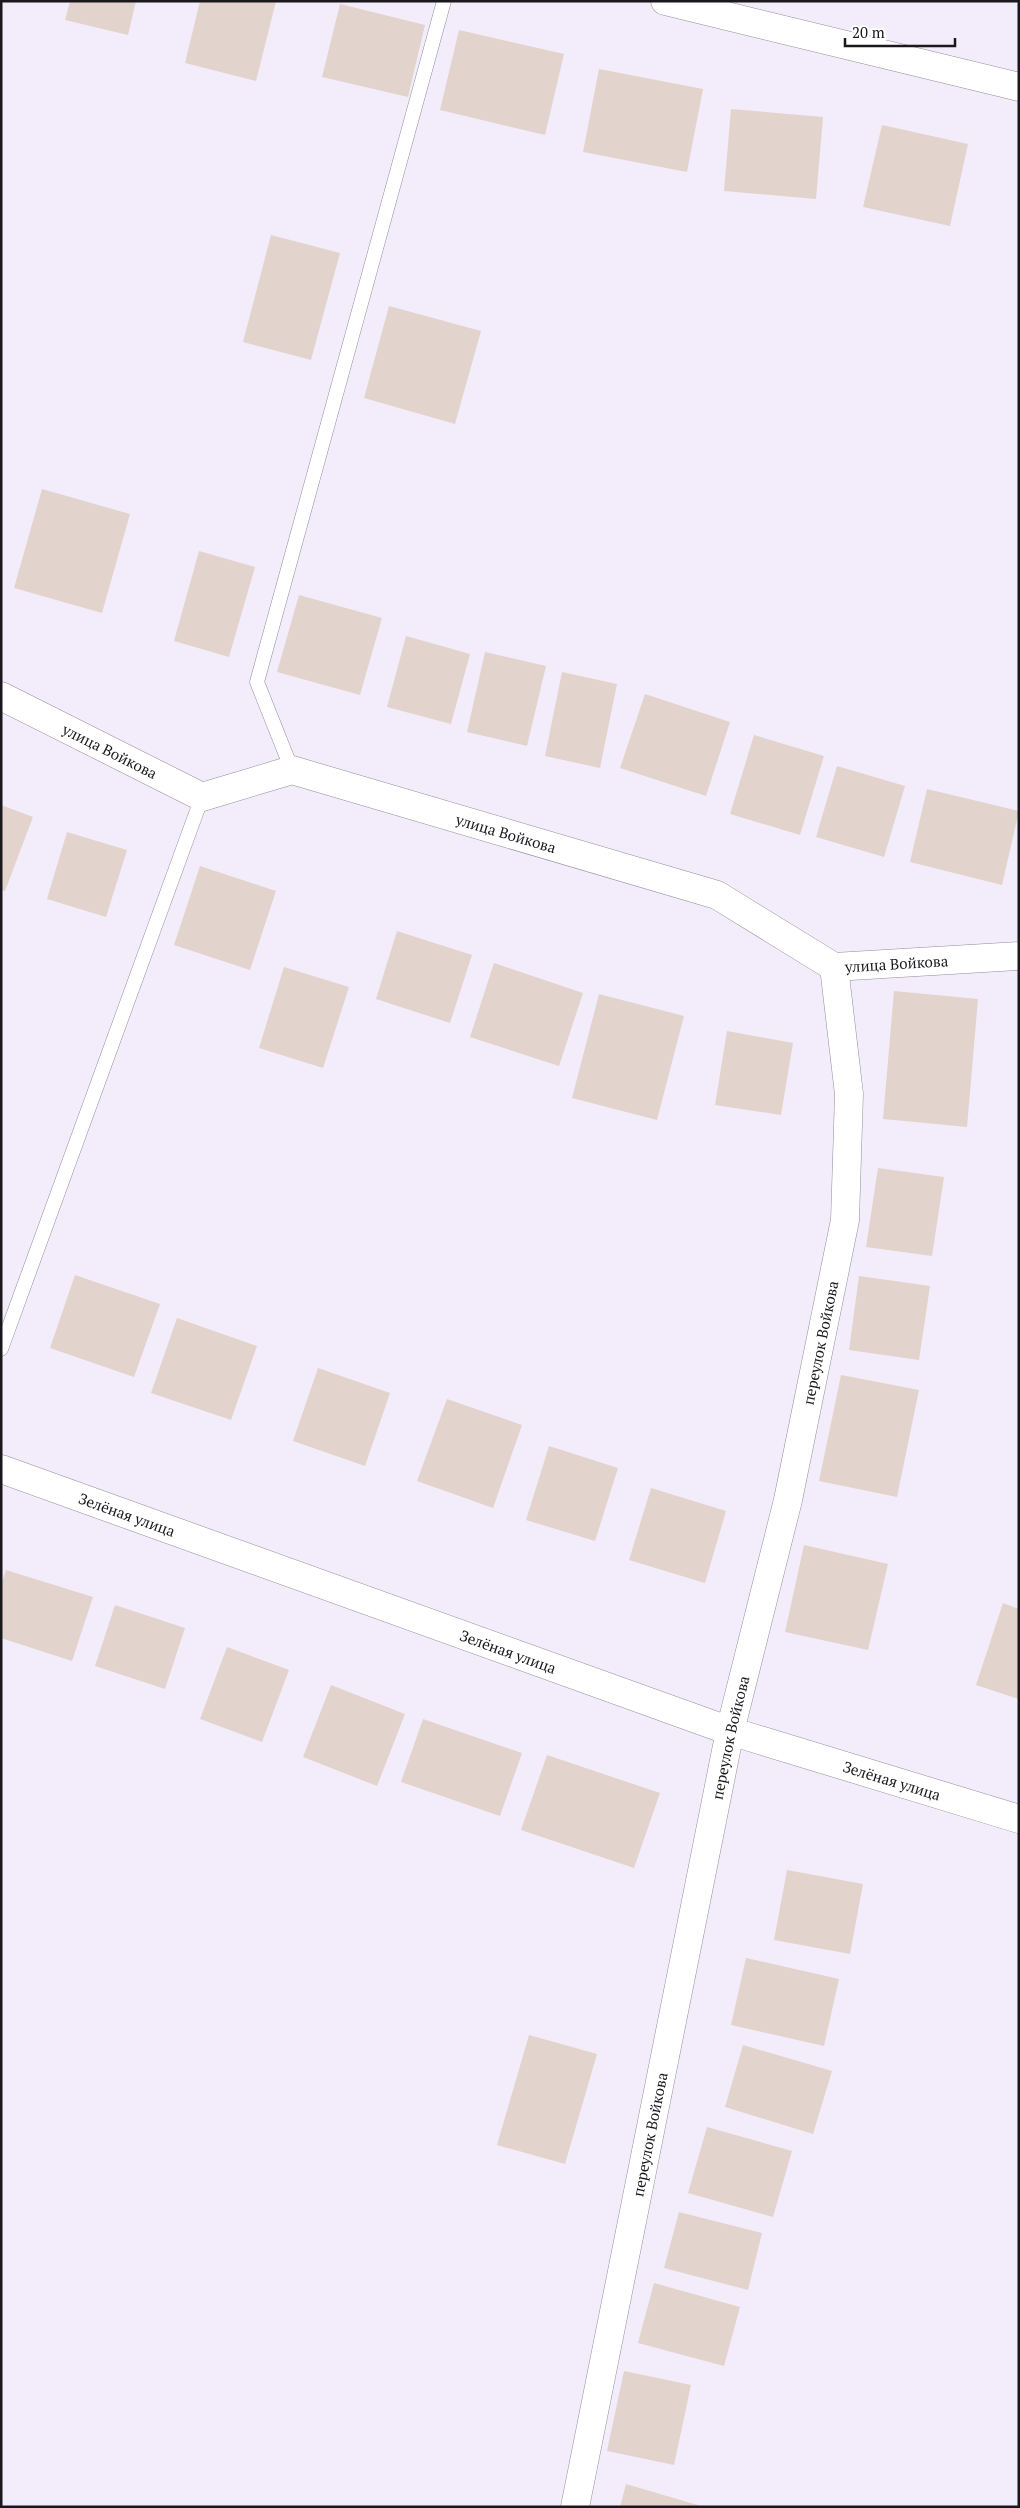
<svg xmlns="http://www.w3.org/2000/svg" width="1020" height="2508" font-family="'PT Serif',serif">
<rect width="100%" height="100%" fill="#f3edfb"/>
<!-- building -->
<path fill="#e2d3cc" d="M70,1H136L128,35L65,20Z
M200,1H276L256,81L185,63Z
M340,4L425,25L408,97L322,77Z
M459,30L564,54L545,135L440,110Z
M599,69L703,89L687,172L583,152Z
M731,109L823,117L816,199L724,191Z
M882,125L968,144L950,226L863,207Z
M271,235L340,253L311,360L243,342Z
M389,306L481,331L455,424L364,398Z
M42,489L130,514L102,613L14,588Z
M199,551L255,567L229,657L174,641Z
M299,595L382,618L360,695L277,672Z
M406,636L470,654L451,724L387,707Z
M485,652L546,666L527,746L467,732Z
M562,672L617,684L600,768L545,756Z
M645,694L730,722L706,796L620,768Z
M754,735L824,756L800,835L730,814Z
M837,766L905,786L884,857L816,837Z
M927,789L1019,811L1002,885L910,862Z
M1,805L33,817L5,891L1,890Z
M67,832L127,850L106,917L47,899Z
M200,866L276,891L250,970L174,945Z
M397,931L472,955L450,1023L376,999Z
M494,963L583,993L559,1066L470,1037Z
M284,967L349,987L323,1068L259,1048Z
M894,991L978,999L967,1127L883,1119Z
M599,994L684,1016L657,1120L572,1098Z
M727,1031L793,1043L781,1115L715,1105Z
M878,1168L944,1177L932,1256L866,1247Z
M75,1275L160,1304L134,1377L50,1348Z
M859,1276L930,1286L919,1360L849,1350Z
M177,1318L257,1346L231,1420L151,1393Z
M318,1368L390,1393L365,1466L293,1441Z
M841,1375L919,1390L897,1497L819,1481Z
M447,1399L522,1425L493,1508L417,1481Z
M549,1446L618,1468L595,1541L526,1520Z
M651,1488L726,1511L705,1583L629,1560Z
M804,1545L888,1564L868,1650L785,1632Z
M6,1570L93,1597L72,1661L1,1638V1585Z
M1003,1603L1019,1609V1699L976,1685Z
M115,1605L185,1628L165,1689L95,1666Z
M227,1647L289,1670L262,1742L200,1719Z
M331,1685L405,1714L377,1786L303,1757Z
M423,1719L522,1753L500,1816L401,1782Z
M547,1755L660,1793L634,1868L521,1830Z
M787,1870L863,1884L850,1954L774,1940Z
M746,1958L839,1979L824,2046L731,2025Z
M529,2035L597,2054L565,2164L497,2145Z
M743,2045L832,2071L813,2134L725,2107Z
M707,2127L792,2151L773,2217L688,2193Z
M679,2212L762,2233L748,2290L664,2268Z
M654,2283L740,2307L724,2366L638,2343Z
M624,2371L691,2385L674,2465L607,2451Z
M626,2484L701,2506V2507H620Z"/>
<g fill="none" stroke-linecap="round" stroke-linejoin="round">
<!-- lane casing -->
<g stroke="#928d9a" stroke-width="15">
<path id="lane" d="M292,770L257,682L444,1
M1,1349L202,797"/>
</g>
<!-- street casing -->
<g stroke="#928d9a" stroke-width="29">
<g id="street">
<path id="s1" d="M1,696L202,797L292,770L717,895L834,967L1019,956"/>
<path id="s2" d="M1,1469L730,1731L1019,1819"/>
<path id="s3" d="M575,2507L730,1731L788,1500L845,1220L849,1094L834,967"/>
</g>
</g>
<!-- secondary casing -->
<g stroke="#928d9a" stroke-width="29">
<path id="secondary" d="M665,1L1019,87"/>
</g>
<!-- lane -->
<use href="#lane" stroke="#fff" stroke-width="14"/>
<!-- street -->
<use href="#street" stroke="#fff" stroke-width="28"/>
<!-- secondary -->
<use href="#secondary" stroke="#fff" stroke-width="28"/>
</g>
<g text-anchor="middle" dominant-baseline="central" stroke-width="4.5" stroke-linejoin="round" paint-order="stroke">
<!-- street labels -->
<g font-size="15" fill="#1a181d" stroke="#fff">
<text stroke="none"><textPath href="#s1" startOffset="122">улица Войкова</textPath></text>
<text stroke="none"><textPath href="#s1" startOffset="542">улица Войкова</textPath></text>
<text stroke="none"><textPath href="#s1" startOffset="962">улица Войкова</textPath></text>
<text stroke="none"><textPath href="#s3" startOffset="1190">переулок Войкова</textPath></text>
<text stroke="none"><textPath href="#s2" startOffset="134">Зелёная улица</textPath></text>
<text stroke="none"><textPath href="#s2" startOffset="539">Зелёная улица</textPath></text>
<text stroke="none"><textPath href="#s3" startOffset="785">переулок Войкова</textPath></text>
<text stroke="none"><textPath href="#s2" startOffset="944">Зелёная улица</textPath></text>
<text stroke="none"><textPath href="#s3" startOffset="380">переулок Войкова</textPath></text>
</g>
</g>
<!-- border -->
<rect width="1020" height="2508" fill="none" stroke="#1a181d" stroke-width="5"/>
<!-- scale -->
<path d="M845 38v8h110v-8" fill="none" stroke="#1a181d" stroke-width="2.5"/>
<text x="852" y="38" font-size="15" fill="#1a181d" stroke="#ffffff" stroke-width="4" paint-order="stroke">20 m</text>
</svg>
